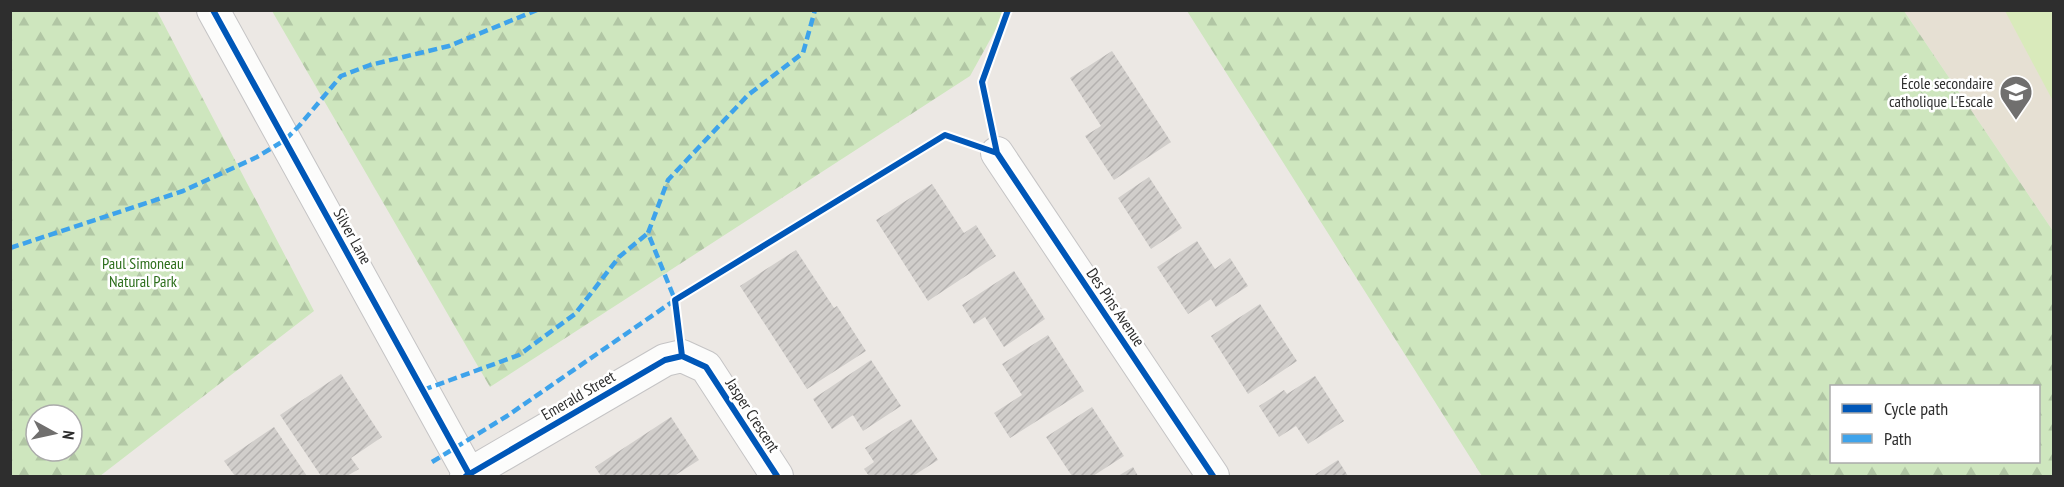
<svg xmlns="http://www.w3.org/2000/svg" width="2064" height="487" font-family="'PT Sans Narrow',sans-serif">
<defs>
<pattern id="forest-firs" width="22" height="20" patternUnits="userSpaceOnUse" patternTransform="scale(1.5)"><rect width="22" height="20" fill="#cee6be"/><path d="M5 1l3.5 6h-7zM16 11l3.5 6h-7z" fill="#b1c6a4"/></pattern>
<pattern id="building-hatch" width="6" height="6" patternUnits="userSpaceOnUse" patternTransform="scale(1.5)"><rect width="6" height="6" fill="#d1cecb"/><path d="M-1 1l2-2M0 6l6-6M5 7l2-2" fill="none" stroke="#b4b1af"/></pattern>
</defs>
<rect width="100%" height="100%" fill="#ece8e4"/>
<!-- education -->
<path fill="#e6e0d3" d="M1904,11H2053V231Z"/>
<!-- forest -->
<path fill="url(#forest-firs)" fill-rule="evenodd" d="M10,11H157L314,311L100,476H11ZM36,415H72V451H36Z
M272,11H1006L970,76L490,387Z
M1187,11H1904L2053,231V476H1482ZM1832,386H2038V462H1832Z"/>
<!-- pitch -->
<path fill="#d9eabb" d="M2005,11H2053V101Z"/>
<!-- building -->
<path fill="url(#building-hatch)" d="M1112,51L1171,142L1114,180L1085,136L1101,126L1070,78Z
M1149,177L1182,228L1151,249L1118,198Z
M932,184L964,233L976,225L996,256L928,301L876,220Z
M1197,241L1215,269L1230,258L1248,286L1216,307L1211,299L1188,314L1157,267Z
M796,250L834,308L837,306L866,351L807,389L740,286Z
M1014,271L1045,319L1004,347L985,317L974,324L962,305Z
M1260,304L1297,361L1248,394L1211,336Z
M1048,335L1084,391L1010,438L994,413L1022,395L1002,364Z
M871,360L901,406L863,431L853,415L832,429L813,399Z
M341,374L382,437L351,458L359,469L347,476H321L280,415Z
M1315,376L1344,421L1308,444L1296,426L1279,437L1259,406L1284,390L1287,394Z
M1092,407L1124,456L1093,476H1072L1046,437Z
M671,417L699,460L674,476H601L595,467Z
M911,419L938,460L913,476H869L864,469L874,462L865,448Z
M274,427L307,476H235L224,461Z
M1338,460L1348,476H1313Z
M1133,467L1138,476H1118Z"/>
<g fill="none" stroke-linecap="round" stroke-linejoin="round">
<!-- minor casing -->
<g stroke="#c5c4c5" stroke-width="34">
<path id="minor" d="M213,10L469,474
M997,153L1213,476
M466,476L665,360L682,356L706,367L777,476"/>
</g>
<!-- minor -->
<use href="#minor" stroke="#fcfcfb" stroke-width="32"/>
<!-- quiet -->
<path stroke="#3ea3eb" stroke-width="4.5" stroke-dasharray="9 4.5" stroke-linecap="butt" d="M10,248L183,191L257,157L285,140L299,126L341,76L370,65L449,46L537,10
M423,390L519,355L575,314L619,257L648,233
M432,462L507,416L675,300L648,233L668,180L748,95L803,53L815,10"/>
<!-- cycleway casing -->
<g stroke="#fff" stroke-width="10">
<path id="cycleway" d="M213,10L469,474
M997,153L1213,476
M682,356L675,300L945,135L997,153L982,82L1008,10
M466,476L665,360L682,356L706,367L777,476"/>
</g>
<!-- cycleway -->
<use href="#cycleway" stroke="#0057b8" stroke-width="6"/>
</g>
<!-- icons -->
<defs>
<g id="school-pin" transform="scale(1.725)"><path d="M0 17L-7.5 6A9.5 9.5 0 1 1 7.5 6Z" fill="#706f6e" stroke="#fff"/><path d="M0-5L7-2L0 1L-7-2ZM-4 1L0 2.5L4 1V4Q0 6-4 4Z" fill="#fff"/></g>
</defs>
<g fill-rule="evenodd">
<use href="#school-pin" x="2016" y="92"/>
</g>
<g text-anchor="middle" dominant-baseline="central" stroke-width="5" stroke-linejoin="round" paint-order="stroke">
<!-- poi labels -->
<g font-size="16" fill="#2e2e2e" stroke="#fff" text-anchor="end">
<text x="1993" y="83">École secondaire<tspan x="1993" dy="18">catholique L'Escale</tspan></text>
</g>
<!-- street labels -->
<g font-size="16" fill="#2e2e2e" stroke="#fff">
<text transform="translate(353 236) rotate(61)">Silver Lane</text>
<text transform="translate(1116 307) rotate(56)">Des Pins Avenue</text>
<text transform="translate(578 395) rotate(-30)">Emerald Street</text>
<text transform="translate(753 415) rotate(57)">Jasper Crescent</text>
</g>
<!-- park labels -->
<g font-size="16" fill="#2c6e1b" stroke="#fff">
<text x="143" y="263">Paul Simoneau<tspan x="143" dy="18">Natural Park</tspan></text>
</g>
</g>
<!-- border -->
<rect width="2064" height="487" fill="none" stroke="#2e2e2e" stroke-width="24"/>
<!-- legend -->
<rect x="1830" y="385" width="210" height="78" fill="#ffffff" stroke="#ababab" stroke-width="1.5"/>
<rect x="1842" y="404" width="30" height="9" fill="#0057b8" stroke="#ababab" stroke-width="1.5"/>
<text x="1884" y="415" font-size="18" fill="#2e2e2e">Cycle path</text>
<rect x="1842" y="434" width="30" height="9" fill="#3ea3eb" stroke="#ababab" stroke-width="1.5"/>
<text x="1884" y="445" font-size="18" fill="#2e2e2e">Path</text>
<!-- north arrow -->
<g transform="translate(54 433) rotate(98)"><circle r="28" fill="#ffffff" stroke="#ababab" stroke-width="1.5"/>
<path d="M0-4.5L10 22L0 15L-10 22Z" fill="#706f6e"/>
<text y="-9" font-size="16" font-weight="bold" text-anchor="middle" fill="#2e2e2e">N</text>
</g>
</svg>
